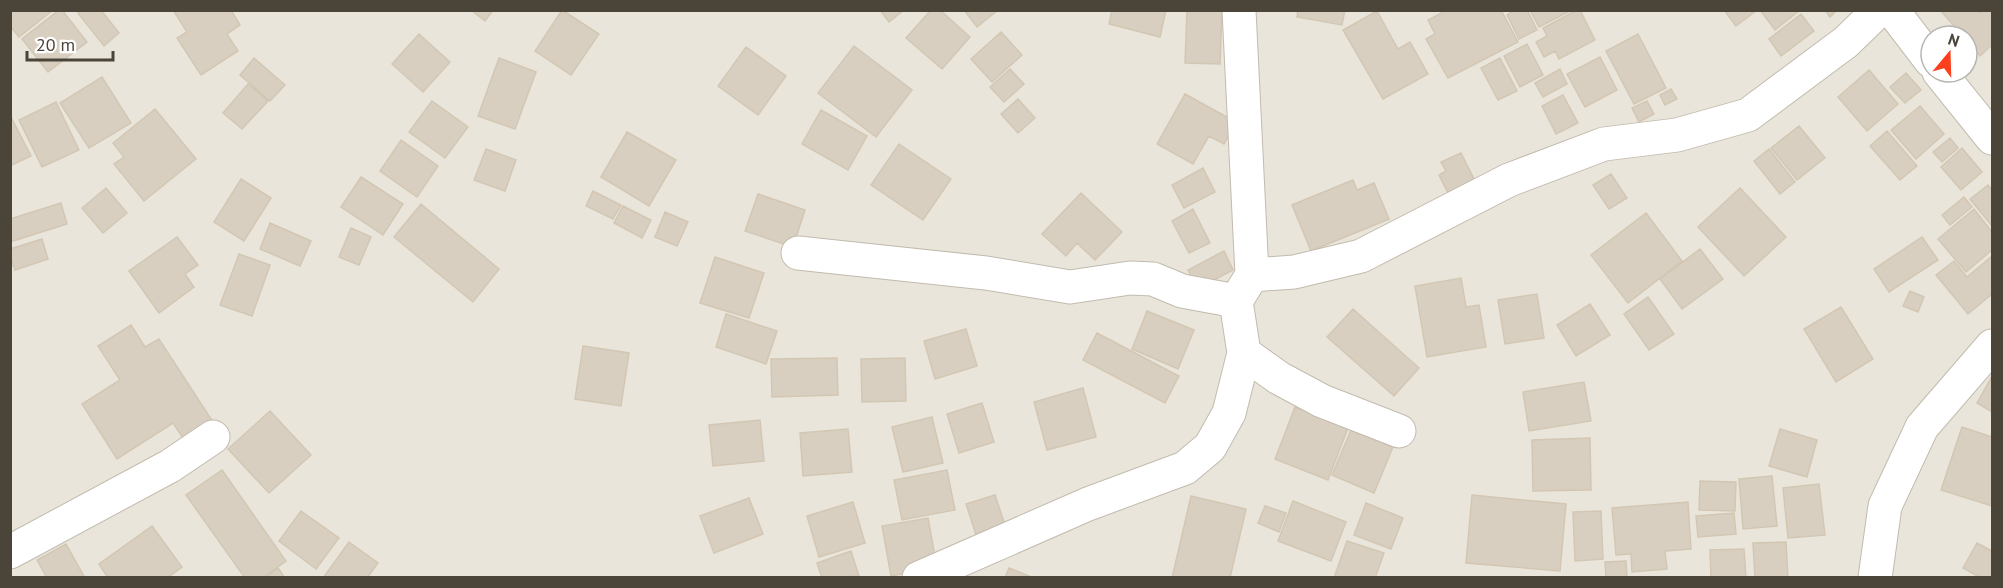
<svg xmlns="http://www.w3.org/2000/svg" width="2003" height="588" font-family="'PT Sans',sans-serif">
<rect width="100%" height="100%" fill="#f6f3ec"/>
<!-- residential -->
<path fill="#eae5da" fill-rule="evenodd" d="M11,11H1992V577H11ZM1931,36H1967V72H1931Z"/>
<!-- building -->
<path fill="#d8cfc1" stroke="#d3c7b4" stroke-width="1.5" d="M10,10H53L19,37L10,26Z
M59,10H62L87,42L48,72L22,39Z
M81,10H101L119,33L104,46L78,13Z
M173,10H231L240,25L227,34L238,51L201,75L177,38L187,32Z
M471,10H493L485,21Z
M562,10L599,34L571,75L535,51Z
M880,10H904L889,22Z
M931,10H940L970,37L942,69L906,38Z
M964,10H998L977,27Z
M1112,10H1166L1160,37L1109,24Z
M1187,10H1222L1220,64L1185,63Z
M1298,10H1345L1342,25L1297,17Z
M1447,10H1501L1518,42L1448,78L1426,39L1435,34L1428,20Z
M1515,10H1527L1537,30L1519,39L1507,15Z
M1530,10H1572L1539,27Z
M1577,10H1580L1595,40L1559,59L1555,51L1544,57L1536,42L1547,36L1543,28Z
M1724,10H1757L1736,26Z
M1760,10H1800L1775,30Z
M1825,10H1837L1830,17Z
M1940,10H1976L1979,13L1982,10H1992V45L1980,56L1967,41V36H1963Z
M1377,11L1398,49L1410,42L1428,74L1383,99L1343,30Z
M1801,14L1814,31L1781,56L1769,39Z
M1001,32L1022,55L992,82L971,59Z
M419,34L450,62L423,92L392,64Z
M1638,34L1666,88L1634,104L1606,51Z
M1527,44L1543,75L1520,87L1504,56Z
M854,46L912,90L876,137L818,93Z
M746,47L786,76L758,115L718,86Z
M1600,57L1617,90L1585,107L1567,74Z
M254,58L285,85L270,101L240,75Z
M499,58L536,72L515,129L478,116Z
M1500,58L1517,91L1498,100L1481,68Z
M1010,69L1024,84L1004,102L990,87Z
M1560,69L1567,84L1543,97L1535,83Z
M1869,70L1898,104L1867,131L1838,97Z
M1906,73L1921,90L1905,103L1890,87Z
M102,77L131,123L89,148L60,103Z
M248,84L268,101L242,129L223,113Z
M1671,89L1677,99L1665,105L1660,95Z
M1185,94L1236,122L1224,144L1209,136L1193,164L1157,144Z
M1563,95L1578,123L1556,134L1542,106Z
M1018,99L1035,118L1018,133L1001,114Z
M432,101L468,127L445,158L409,132Z
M1647,101L1654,114L1639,122L1632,108Z
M56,102L79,150L42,167L19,120Z
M1920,106L1944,134L1916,159L1891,130Z
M155,109L196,159L144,201L114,164L124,157L113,143Z
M821,110L867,136L848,170L802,144Z
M10,115L31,156L10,166Z
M1799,126L1825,158L1797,180L1771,148Z
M1887,131L1917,166L1900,180L1870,146Z
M627,132L676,160L649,206L601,177Z
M1950,138L1958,148L1942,162L1933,152Z
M401,140L438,166L417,197L380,171Z
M899,144L951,179L923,220L871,185Z
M1962,148L1982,172L1961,190L1941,167Z
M486,149L516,160L505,191L474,180Z
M1769,149L1795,182L1780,194L1754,161Z
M1461,153L1476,183L1450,197L1439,175L1446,171L1441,162Z
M1203,168L1215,192L1184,208L1172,185Z
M1611,174L1627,198L1609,209L1593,185Z
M361,177L403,204L383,235L341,207Z
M241,179L271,198L244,241L214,222Z
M1353,180L1357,190L1374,183L1389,219L1311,251L1292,205Z
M1988,185L1992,190V226L1970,199Z
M106,188L127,213L103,233L82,208Z
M1740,188L1786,237L1744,276L1698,227Z
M593,191L621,205L613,219L586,206Z
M1081,193L1122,232L1095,260L1077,243L1066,256L1042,234Z
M758,194L805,210L793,247L745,231Z
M1964,197L1972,207L1950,225L1942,215Z
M61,203L67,224L10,242V219Z
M421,204L499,269L473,302L394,237Z
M623,206L651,220L642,238L614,223Z
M1193,209L1210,243L1189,253L1172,221Z
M1974,209L1992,232V250L1966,272L1938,239Z
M665,212L688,222L677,246L655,237Z
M1646,213L1682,261L1628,303L1591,255Z
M270,223L311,241L300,266L260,249Z
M351,228L371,237L359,265L339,257Z
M177,237L198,265L185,274L194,287L159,313L129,271Z
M1922,237L1938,260L1889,292L1874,269Z
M42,239L48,259L15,270L10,257V249Z
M1700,249L1723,279L1682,309L1660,279Z
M1224,251L1233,270L1197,289L1188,270Z
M239,254L270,265L252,316L220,305Z
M1992,256V294L1968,314L1936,275L1954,261L1967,277Z
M715,257L764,273L749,318L700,303Z
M1461,278L1466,307L1479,305L1486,347L1427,357L1415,286Z
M1910,291L1924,297L1918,312L1903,306Z
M1537,294L1544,338L1505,344L1498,300Z
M1648,297L1674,334L1649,350L1624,314Z
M1590,304L1610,335L1576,356L1557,325Z
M1841,307L1873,359L1836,382L1804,329Z
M1353,309L1419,368L1394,396L1327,337Z
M1147,311L1194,330L1178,369L1132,349Z
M726,314L777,331L766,364L716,347Z
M131,325L145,347L159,339L213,422L185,441L173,423L117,459L82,404L120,380L98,346Z
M966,329L977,366L935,379L924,341Z
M1097,333L1179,376L1165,403L1083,360Z
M583,346L629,353L621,406L575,399Z
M837,358L838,395L772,397L771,359Z
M905,358L906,401L862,402L861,359Z
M1991,378L1992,379V412L1977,403Z
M1584,382L1591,421L1529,431L1523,392Z
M1083,388L1096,437L1047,450L1034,402Z
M982,403L994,442L959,453L947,414Z
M1295,407L1348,428L1328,480L1275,459Z
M270,411L311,455L269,493L228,449Z
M932,417L943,463L903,472L892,427Z
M760,420L764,461L713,466L709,425Z
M1962,427L1992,437V506L1941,490Z
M848,429L852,472L803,476L800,433Z
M1780,429L1817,440L1807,477L1769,466Z
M1351,430L1393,447L1374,493L1332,475Z
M1590,438L1591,490L1533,491L1532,440Z
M222,470L286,561L262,578H245L186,495Z
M947,470L955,510L902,520L894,480Z
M1772,476L1777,526L1743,529L1739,479Z
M1700,481L1736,482L1735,511L1699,510Z
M1819,484L1825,535L1788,538L1783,488Z
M995,495L1008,534L979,544L966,504Z
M1472,495L1566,504L1560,571L1466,563Z
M1191,496L1246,509L1230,578H1172Z
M749,498L763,534L714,553L700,516Z
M1293,501L1346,522L1331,561L1278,541Z
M853,502L865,543L819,557L807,516Z
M1688,502L1691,549L1665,551L1667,569L1632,572L1631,554L1616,555L1612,508Z
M1366,503L1403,518L1391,549L1354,535Z
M1265,506L1286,513L1279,532L1258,523Z
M301,511L339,538L316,569L279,541Z
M1601,511L1603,559L1575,561L1573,512Z
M1734,513L1736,534L1698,537L1696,516Z
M928,518L937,568L891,576L882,526Z
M152,526L182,567L167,578H108L99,564Z
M1347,541L1384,553L1375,578H1334Z
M349,542L378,563L367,578H323Z
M1786,542L1788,578H1755L1753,543Z
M1977,543L1992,551V578H1981L1963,568Z
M66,544L85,578H47L37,560Z
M1744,549L1746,578H1711L1710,550Z
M851,551L859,576L822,578L817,563Z
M1626,561L1627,578H1606L1605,562Z
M278,568L285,578H265Z
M1009,568L1034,578H1005Z"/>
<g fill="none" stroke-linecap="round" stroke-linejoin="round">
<!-- minor casing -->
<g stroke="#c2bbae" stroke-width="35">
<path id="minor" d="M1892,10L1931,61
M1939,72L1992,138
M798,253L986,273L1070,287L1130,278L1153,279L1182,291L1236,301
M1252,275L1294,272L1361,256L1509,180L1604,144L1677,135L1748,115L1846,42L1879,10
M1244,353L1279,378L1322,401L1399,431
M10,552L170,466L213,437
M919,578L1088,504L1185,468L1210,447L1229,413L1244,353L1236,301L1252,275L1239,10
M1875,578L1885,506L1922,427L1992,346"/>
</g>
<!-- minor -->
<use href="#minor" stroke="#fff" stroke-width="33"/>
</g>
<!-- border -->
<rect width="2003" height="588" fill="none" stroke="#4b4439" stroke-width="24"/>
<!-- north arrow -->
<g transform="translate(1949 54) rotate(19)"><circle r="28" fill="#ffffff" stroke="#b7b4b0" stroke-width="1.5"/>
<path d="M0-4.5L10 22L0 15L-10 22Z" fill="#fc3f1d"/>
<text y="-9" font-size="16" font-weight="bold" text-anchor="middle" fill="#4b4439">N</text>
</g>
<!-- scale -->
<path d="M27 51v9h86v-9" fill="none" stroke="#4b4439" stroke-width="3"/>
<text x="36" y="51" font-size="18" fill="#4b4439" stroke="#ffffff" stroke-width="4.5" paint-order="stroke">20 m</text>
</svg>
